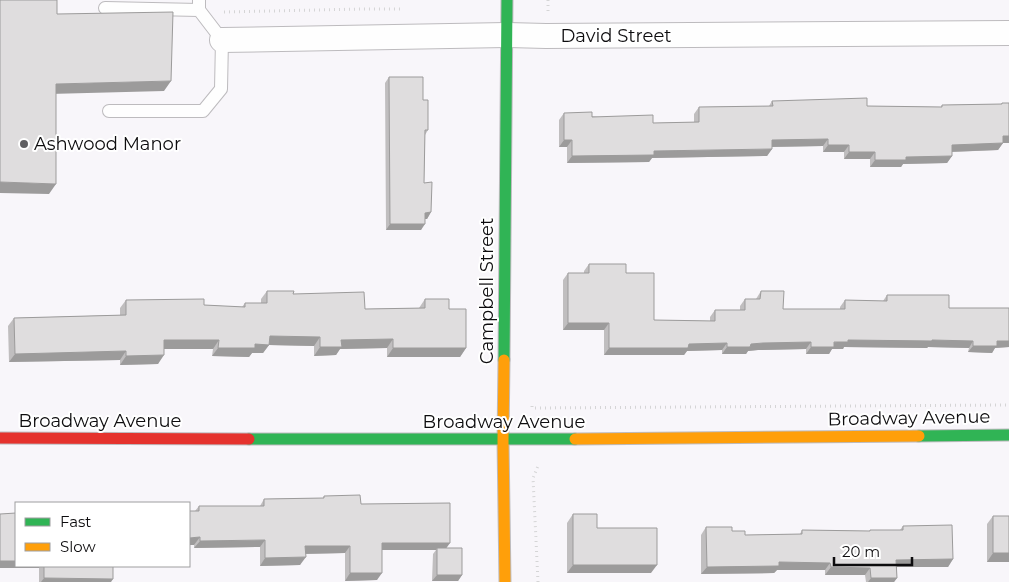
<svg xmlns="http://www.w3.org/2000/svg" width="1009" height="582" font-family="Montserrat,sans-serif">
<rect width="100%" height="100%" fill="#f8f6fa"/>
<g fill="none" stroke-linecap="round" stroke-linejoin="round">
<!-- lane casing -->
<g stroke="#bdbbbe" stroke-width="14">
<path id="lane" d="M105,8L199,10
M109,111H203L221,89L222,40L199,10V0"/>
</g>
<!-- street casing -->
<g stroke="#bdbbbe" stroke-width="26">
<path id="street" d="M222,40L506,35L546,36L1009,33"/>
</g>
<!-- fast casing -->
<g stroke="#bdbbbe" stroke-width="13">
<path id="fast" d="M504,360L507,0
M919,436L1009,435
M249,439H575"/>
</g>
<!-- slow casing -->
<g stroke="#bdbbbe" stroke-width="13">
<path id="slow" d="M504,360L503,440L505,582
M575,439L919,436"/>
</g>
<!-- jam casing -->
<g stroke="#bdbbbe" stroke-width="13">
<path id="jam" d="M0,438L249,439"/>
</g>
<!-- path -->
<path stroke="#d5d5d6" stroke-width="3" stroke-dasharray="1 4" stroke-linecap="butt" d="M548,0V12
M224,12L362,9H402
M532,406V408L1009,405
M538,582L533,478L538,466"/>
<!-- lane -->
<use href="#lane" stroke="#fefefe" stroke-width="12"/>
<!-- street -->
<use href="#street" stroke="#fefefe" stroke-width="24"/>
<!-- fast -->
<use href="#fast" stroke="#30b455" stroke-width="11"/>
<!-- slow -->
<use href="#slow" stroke="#ff9f0a" stroke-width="11"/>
<!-- jam -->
<use href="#jam" stroke="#e5322d" stroke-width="11"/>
</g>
<!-- wall -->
<path fill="#c0bebf" d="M389,77L423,100L428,130L425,135L424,183L431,212L427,219H425L421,230H386L385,83Z
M772,101L867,106L941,107L942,105L1001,104L1002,103L1003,143L998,150L952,152V156L947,163L903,164L901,167H870V159H844V152H823V146L772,147V149L767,156L652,158L649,162L567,163V147H559V120L564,113L653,123L694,122V114L699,107L769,106Z
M589,264L626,273L654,320L710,321V317L715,310H740V306L745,299H756L761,291L783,309H840V307L845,300L883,301L887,295L949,308H1009V347L995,348L992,353L968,352L969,348L928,347L927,348L844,347L843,349H832L829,354H806V349L759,350H758L748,351L746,354H722V350L687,351L684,355H604V330H563V280L568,273H584V271Z
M267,291L293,294L365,309L419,308L425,299L449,309L466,348L460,357H387V348L340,349L336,355L314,356V346L269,345L263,353H252L249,357L212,356L213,349H164L158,364L120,365V360L9,362L8,326L14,318L120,315V308L126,300L204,305L242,307L245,303H261V299Z
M324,496L361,504L446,548L462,575L458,581H432L433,554L436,550H382L377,580L345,581V553L305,554L300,565L260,566V547L194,548L195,511L199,506H260L264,499L323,498Z
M0,514L16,566H113L111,582H39V568H0Z
M573,514L597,528L651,573H567V523Z
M993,516H1009V562H987V524Z
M903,526L953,559L948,567H897V578L894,582H866L865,575H825V570H777L774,573L701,574V535L706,527L732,531L745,535L800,534L802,530L869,531L900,530Z"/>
<!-- shaded-wall -->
<path fill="#9c9b9b" d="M171,81L164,91L49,94L56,84Z
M1003,136H1009V143H998Z
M828,139L823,146L767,147L772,140Z
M564,140H572L567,147H559Z
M1003,143L998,150L947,152L952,145Z
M828,145H849L844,152H823Z
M772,149L767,156L652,158L649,162L567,163L572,156L654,151Z
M849,152H875L870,159H844Z
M952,156L947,163L903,164L901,167H870L875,160L906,157Z
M0,182L56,184L49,194L0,193Z
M431,212L427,219H421L425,213Z
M390,224H425L421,230H386Z
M568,323H609L604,330H563Z
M270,336L320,337L314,346L269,345L263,353H252L249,357L212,356L218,348L255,344Z
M393,339L387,348L340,349L336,355L314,356L320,347L341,340Z
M164,340H219L213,349H158Z
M848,340H932L973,341L969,348L928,347L927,348L844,347L843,349H832L829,354H806L811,347Z
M997,341H1009V347L995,348L992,353L968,352L973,346Z
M811,342L806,349L759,350H758L748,351L746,354H722L727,347L751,344L763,343Z
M727,343L722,350L687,351L684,355H604L609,348L689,344Z
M393,348H466L460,357H387Z
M126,351L120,360L9,362L15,354Z
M164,355L158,364L120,365L126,356Z
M200,537L194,545H189V538Z
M265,540L260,547L194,548L200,541Z
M382,543H450L445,550L437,548L436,550H377Z
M305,546H350L345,553L300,554Z
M993,553H1009V562H987Z
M306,557L300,565L260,566L265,558Z
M953,559L948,567H891L896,560Z
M0,561H16V566H40L39,568H0Z
M779,562L830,563L825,570H777L774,573L701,574L707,567Z
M573,565H657L651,573H567Z
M831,567L870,568L865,575H825Z
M350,573H382L377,580L345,581Z
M437,575H462L458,581H432Z
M44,578L113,579L111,582H41Z
M871,578H897L894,582H868Z"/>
<!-- building -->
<path fill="#dfddde" stroke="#9c9b9b" d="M0,0H57V14L173,12L171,81L56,84V184L0,182Z
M389,77H423V100H428V130H425L424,183L432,182L431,212L425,213V224H390Z
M867,98V106L942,107V105L1002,104V103H1009V136H1003V143L952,145V156L906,157V160H875V152H849V145H828V139L772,140V149L654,151V155L572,156V140H564V113L592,112V117L653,115V123L699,122V107L773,106L772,101Z
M589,264H626V273H654V320L715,321V310H745V299H760L761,291H784L783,309H845V300L887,301V295H949V308H1009V341H997V346H973V341L932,340V341L848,340V342H834V347H811V342L763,343L751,344L750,347H727V343L689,344L688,348H609V323H568V273H589Z
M267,291H294L293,294L364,292L365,309L425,308V299H449V309H466V348H393V339L341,340L342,347H320V337L270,336L269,345L255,344V348H218L219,340H164V355L126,356V351L15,354L14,318L126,315V300L204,299V305L245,307V303H267Z
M360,495L361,504L450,503V543H382V573H350V546H305L306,557L265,558V540L200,541V537L189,538V511H199V506H264V499L324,498V496Z
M16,513V561H0V514Z
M573,514H597V528H657V565H573Z
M993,516H1009V553H993Z
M952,525L953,559L896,560L897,578H871L870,568L831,567L830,563L779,562V566L707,567L706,527H732V531H745V535L802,534V530L870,531V530H903V526Z
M437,548H462V575H437Z
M44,566H113V579L44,578Z"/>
<!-- markers -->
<circle fill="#5f5e61" stroke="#fff" stroke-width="2" cx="24" cy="144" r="5"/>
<g text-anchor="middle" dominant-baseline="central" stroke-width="4" stroke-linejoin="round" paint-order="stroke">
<!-- street labels -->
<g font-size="18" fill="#0d0c0e" stroke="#fff">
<text x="616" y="36">David Street</text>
<text transform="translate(487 291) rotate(-90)">Campbell Street</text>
<text transform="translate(909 418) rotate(-1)">Broadway Avenue</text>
<text x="100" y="421">Broadway Avenue</text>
<text x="504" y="422">Broadway Avenue</text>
</g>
<!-- poi labels -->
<g font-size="18" fill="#0d0c0e" stroke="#fff" text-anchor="start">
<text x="34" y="144">Ashwood Manor</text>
</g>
</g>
<!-- legend -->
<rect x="15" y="502" width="175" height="65" fill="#ffffff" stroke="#9e9e9f"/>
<rect x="25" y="518" width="25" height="8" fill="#30b455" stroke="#9e9e9f"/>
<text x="60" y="527" font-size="15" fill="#0d0c0e">Fast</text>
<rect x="25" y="543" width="25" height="8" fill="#ff9f0a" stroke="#9e9e9f"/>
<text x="60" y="552" font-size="15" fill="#0d0c0e">Slow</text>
<!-- scale -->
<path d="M834 557v8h78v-8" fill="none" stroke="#0d0c0e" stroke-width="2.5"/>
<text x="842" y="557" font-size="15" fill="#0d0c0e" stroke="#ffffff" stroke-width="4" paint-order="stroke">20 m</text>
</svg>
